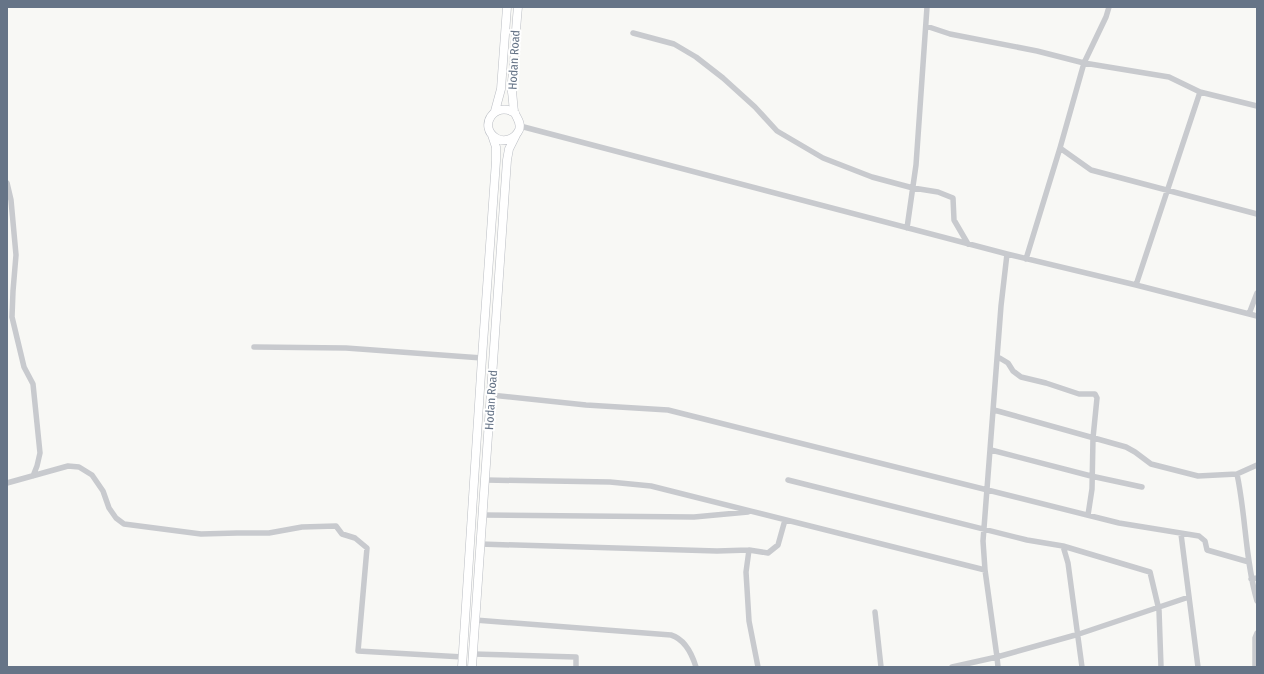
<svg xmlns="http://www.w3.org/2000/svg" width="1264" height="674" font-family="'Fira Sans Condensed',sans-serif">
<rect width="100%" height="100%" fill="#f8f8f5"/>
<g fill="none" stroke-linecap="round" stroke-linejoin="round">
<!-- secondary casing -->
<g stroke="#babdc3" stroke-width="9">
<path id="secondary" d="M495,111L501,89L507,7
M515,113C494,100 478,127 496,138C504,143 515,139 519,130C522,122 516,118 514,111C513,105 513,98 512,92C511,84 513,74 514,65C515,46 516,26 518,7
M462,667L482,358L496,161V147L492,135
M472,667L507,160L509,149L516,135"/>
</g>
<!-- street -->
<path stroke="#c8cace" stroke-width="5.5" d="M926,26L950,34L1037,51L1084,63L1169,77L1200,92
M633,33L674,44L696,57L723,78L755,107L777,131L823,158L872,177L913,188L938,192L953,198L954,220L968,244
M520,126L1007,254L1136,285L1257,316
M1060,148L1091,170L1257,214
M7,183L11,200L16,255L13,291L12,317L24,367L33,384L40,453L37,466L33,476
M907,228L916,165L927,7
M1007,254L1001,306L983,541L985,570L997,657L1079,634L1189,597
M1026,259L1060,148L1084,63L1106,17L1109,7
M1136,285L1200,92L1257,106
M1249,314L1257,293
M254,347L346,348L482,358
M998,357L1008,363L1013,371L1021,377L1046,383L1079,394H1095L1097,398L1093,438L1092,489L1088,515
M491,395L586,405L668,410L1119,523L1199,536L1205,541L1207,550L1249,562
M994,410L1126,447L1135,452L1151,464L1198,476L1237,474L1257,465
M991,450L1091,476L1142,487
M1237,474C1246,516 1245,559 1257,601
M485,480L610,482L651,486L985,570
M788,480L1027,540L1063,546L1068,563L1082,667
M7,483L68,466L79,467L92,475L103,491L109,508L116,518L124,524L201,534L237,533H269L302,527L336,526L342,534L355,538L367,548L358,651L463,657
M483,515L694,517L748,512
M1181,534L1198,667
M480,544L717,551L749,550L768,553L778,545L785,520
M1063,546L1150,572L1159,610L1161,667
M749,550L746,572L749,621L758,667
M1251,579L1257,578
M875,612L881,667
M475,620L671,635C684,639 692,654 696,667
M473,654L576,657V667
M952,667L997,657L998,667
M1255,667V638L1257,633"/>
<!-- secondary -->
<use href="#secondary" stroke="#fff" stroke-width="8"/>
</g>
<g text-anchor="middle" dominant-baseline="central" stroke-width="4" stroke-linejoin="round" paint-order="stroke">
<!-- street labels -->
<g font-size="12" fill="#667487" stroke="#fff">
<text transform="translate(514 60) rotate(-87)">Hodan Road</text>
<text transform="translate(491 400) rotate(-86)">Hodan Road</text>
</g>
</g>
<!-- border -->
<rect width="1264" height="674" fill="none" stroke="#667487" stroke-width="16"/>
</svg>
